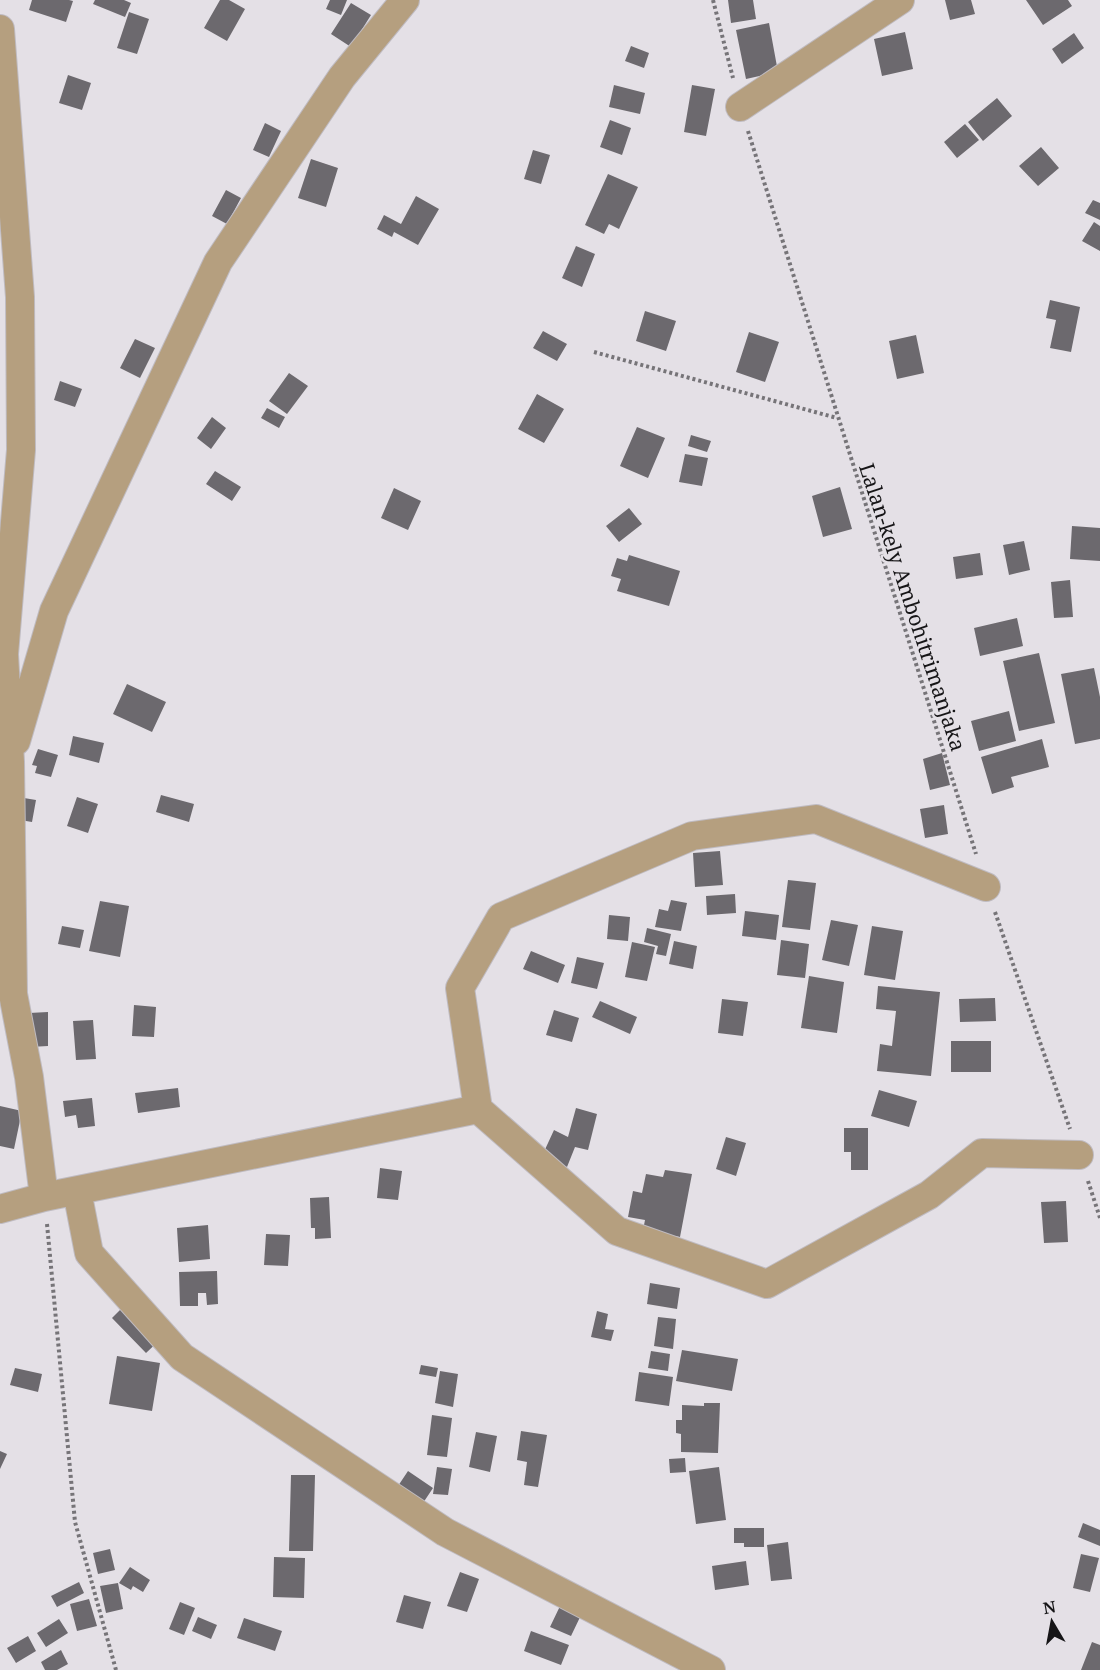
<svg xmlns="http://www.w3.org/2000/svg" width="1100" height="1670" font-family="'Noto Serif',serif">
<rect width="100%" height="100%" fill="#e4e0e6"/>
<!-- building -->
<path fill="#6c696e" d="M32,0H69L73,1L66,22L29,10Z
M95,0H124L131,3L125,17L93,4Z
M220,0H229L245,9L227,41L204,28Z
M330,0H347L341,15L326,9Z
M728,0H753L756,19L731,23Z
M945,0H971L975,14L950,20Z
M1026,0H1068L1072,6L1043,25Z
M351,3L371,15L351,47L331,34Z
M129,12L149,19L137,54L117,48Z
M769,23L778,72L746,79L736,30Z
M905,32L913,69L882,76L874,39Z
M1074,33L1084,48L1062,64L1052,49Z
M631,46L649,53L644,68L625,61Z
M68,75L91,83L82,110L59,103Z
M614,85L645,93L640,114L609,107Z
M692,85L715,89L706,136L684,132Z
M997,98L1012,116L983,141L968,122Z
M610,120L631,128L622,155L600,147Z
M265,123L281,131L269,157L253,150Z
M965,124L979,140L957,158L944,142Z
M1041,147L1059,168L1038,186L1019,166Z
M533,150L550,155L541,184L524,179Z
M311,159L338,168L326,207L298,198Z
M608,174L638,187L619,229L609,224L604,234L585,225Z
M226,190L241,198L227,224L212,216Z
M416,196L439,209L418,245L394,232L392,237L377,229L384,215L401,224Z
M1093,200L1100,203V220L1085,213Z
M1094,222L1100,226V251L1082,241Z
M576,246L595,254L582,287L562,278Z
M1050,300L1080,307L1071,352L1050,348L1056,320L1046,318Z
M645,311L676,321L666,351L636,341Z
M543,331L567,344L557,361L533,348Z
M749,332L779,342L765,382L736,372Z
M916,335L924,373L897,379L889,341Z
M135,339L155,348L140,378L120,368Z
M289,373L308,386L287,414L269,401Z
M60,381L82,389L75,407L54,400Z
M537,394L564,409L544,443L518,429Z
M267,408L285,417L279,428L261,418Z
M212,417L226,428L211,449L197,438Z
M637,427L665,438L648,478L620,466Z
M691,435L711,441L707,452L688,446Z
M685,454L708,458L702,486L679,482Z
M215,471L241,487L232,501L206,484Z
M840,487L852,529L823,537L812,496Z
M394,488L421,501L408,530L381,518Z
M629,508L642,524L619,542L606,526Z
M1072,526L1100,528V561L1070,559Z
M1024,541L1030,570L1009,575L1003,545Z
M980,553L983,575L956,579L953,557Z
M629,555L680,571L669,606L617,591L621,579L611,576L617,558L627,561Z
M1070,580L1073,617L1054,618L1051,582Z
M1017,618L1023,646L980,656L974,628Z
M1039,653L1055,723L1019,731L1003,661Z
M1094,668L1100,697V739L1075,744L1061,674Z
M127,684L166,702L152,732L113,714Z
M1009,711L1016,741L979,751L971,721Z
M73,736L104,743L99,763L69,755Z
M1042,739L1049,767L1011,777L1014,787L992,794L981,757Z
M38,749L58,755L51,777L35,773L37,766L32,765Z
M942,753L950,785L930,790L923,759Z
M161,795L194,804L189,822L156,812Z
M18,797L36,800L32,822L14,819Z
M77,797L98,804L88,833L67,826Z
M944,805L948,834L925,838L920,809Z
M720,851L723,885L695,887L693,853Z
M788,880L816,883L810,930L782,927Z
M735,894L736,913L707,915L706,896Z
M671,900L687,903L681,931L655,927L659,909L668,911Z
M100,901L129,906L120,957L89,951Z
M745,911L779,915L776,940L742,936Z
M609,915L630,917L628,941L607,939Z
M831,920L858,925L849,966L822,960Z
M62,926L84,930L80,948L58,944Z
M872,926L903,931L895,980L864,975Z
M647,928L671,934L666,956L656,954L658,946L644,942Z
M781,940L809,944L805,978L777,975Z
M674,941L697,946L693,969L669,964Z
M632,942L655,947L647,981L625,977Z
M531,951L565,965L558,983L523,969Z
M577,957L604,963L597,989L571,983Z
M809,976L844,982L837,1033L801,1028Z
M878,986L940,992L931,1076L877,1071L880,1044L892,1046L896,1011L876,1009Z
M995,998L996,1021L960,1022L959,999Z
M722,999L748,1002L743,1036L718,1033Z
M600,1001L637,1017L630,1034L592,1017Z
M134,1005L156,1007L154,1037L132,1036Z
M554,1010L579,1018L572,1042L546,1035Z
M48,1012V1046L30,1047L29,1013Z
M93,1020L96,1059L76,1060L73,1021Z
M951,1041H991V1072H951Z
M178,1088L180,1107L138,1113L135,1093Z
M879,1090L917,1101L909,1127L871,1116Z
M92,1098L95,1126L78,1128L76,1115L65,1117L63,1101Z
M0,1106L22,1111L14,1149L0,1146Z
M576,1108L597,1114L588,1150L575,1147L567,1167L542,1156L554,1130L568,1137Z
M844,1128H868V1170H851V1152H844Z
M726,1137L746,1143L736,1176L716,1169Z
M380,1168L402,1171L398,1200L377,1198Z
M665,1170L692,1174L680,1237L643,1230L645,1220L628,1217L633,1191L642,1193L646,1174L663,1177Z
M329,1197L331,1238L315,1239V1228H311L310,1198Z
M1066,1201L1068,1242L1044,1243L1041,1202Z
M208,1225L210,1259L179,1262L177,1228Z
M266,1234L290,1235L288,1266L264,1265Z
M217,1271L218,1304L207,1305L206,1293H198V1306H180L179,1272Z
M650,1283L680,1288L677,1309L647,1304Z
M128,1302L163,1337L146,1353L112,1318Z
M597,1311L608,1314L605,1329L614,1330L611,1341L591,1337Z
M658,1317L676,1319L673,1349L654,1346Z
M682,1350L738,1359L732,1391L676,1381Z
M651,1351L670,1354L668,1371L648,1368Z
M117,1356L160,1363L152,1411L109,1404Z
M421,1365L438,1368L436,1377L419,1374Z
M15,1368L42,1374L38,1392L10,1385Z
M440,1371L458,1374L453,1407L435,1403Z
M639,1372L673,1377L669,1406L635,1401Z
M704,1403H720L718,1453L681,1452V1434L676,1433V1420H682V1405L704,1406Z
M432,1415L452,1418L447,1457L427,1455Z
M521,1431L547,1435L538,1487L524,1485L527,1462L517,1460Z
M476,1432L497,1436L490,1472L469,1467Z
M0,1451L7,1454L0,1469Z
M685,1458L686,1472L670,1473L669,1459Z
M437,1467L452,1469L448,1495L433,1494Z
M719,1467L726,1520L696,1524L689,1471Z
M408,1471L433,1488L421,1506L396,1489Z
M291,1475H315L313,1551H289Z
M1083,1523L1100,1530V1546L1078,1537Z
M734,1528H764V1547H744V1543H734Z
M788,1542L792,1579L771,1581L767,1545Z
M110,1549L115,1570L98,1574L93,1553Z
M1081,1554L1099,1558L1090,1592L1073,1588Z
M274,1557L305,1558L304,1598L273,1597Z
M746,1561L749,1585L715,1590L712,1566Z
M130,1567L150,1580L143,1592L133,1586L131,1590L119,1583Z
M460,1572L479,1579L467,1612L447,1606Z
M79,1582L84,1593L57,1607L51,1596Z
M118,1583L123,1609L106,1613L100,1586Z
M404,1595L431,1602L423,1629L396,1622Z
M89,1599L97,1626L77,1631L70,1604Z
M180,1602L195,1608L184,1635L169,1629Z
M561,1604L582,1613L571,1636L550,1627Z
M198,1617L217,1625L211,1639L192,1631Z
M244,1618L282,1631L275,1651L237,1638Z
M59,1619L68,1633L46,1647L37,1633Z
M531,1631L569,1645L561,1665L524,1651Z
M28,1636L36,1651L16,1663L7,1648Z
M1092,1642L1100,1645V1670H1081Z
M61,1650L68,1664L57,1670H45L41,1662Z"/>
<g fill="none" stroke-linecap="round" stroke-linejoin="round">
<!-- minor casing -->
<g stroke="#bfbbc1" stroke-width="30">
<path id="minor" d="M0,29L20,297L21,450L4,654L10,762L13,994L29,1077L44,1197
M740,107L900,0
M16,741L54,611L218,262L342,77L405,0
M478,1109L617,1231L767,1284L929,1195L982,1153L1079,1155
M77,1191L89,1253L182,1357L445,1532L711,1670
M0,1209L44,1197L478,1109L460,988L501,917L692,836L816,819L986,887"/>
</g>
<!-- path -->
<path stroke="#767478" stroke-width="4" stroke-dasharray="3 3" stroke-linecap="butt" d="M713,0L733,78
M748,131L976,854
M594,352L837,418
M995,912L1070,1129
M1088,1181L1100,1218
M47,1224L75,1522L116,1670"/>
<!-- minor -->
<use href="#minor" stroke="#b59f7f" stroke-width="28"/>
</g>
<g text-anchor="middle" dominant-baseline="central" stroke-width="5" stroke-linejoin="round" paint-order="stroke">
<!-- street labels -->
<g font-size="21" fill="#161517" stroke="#e4e0e6">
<text transform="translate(913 607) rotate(72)">Lalan-kely Ambohitrimanjaka</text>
</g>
</g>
<!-- north arrow -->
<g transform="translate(1052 1622) rotate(350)" stroke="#e4e0e6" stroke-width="4.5" paint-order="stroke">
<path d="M0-4.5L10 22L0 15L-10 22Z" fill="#161517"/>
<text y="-9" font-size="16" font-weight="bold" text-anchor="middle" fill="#161517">N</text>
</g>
</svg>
